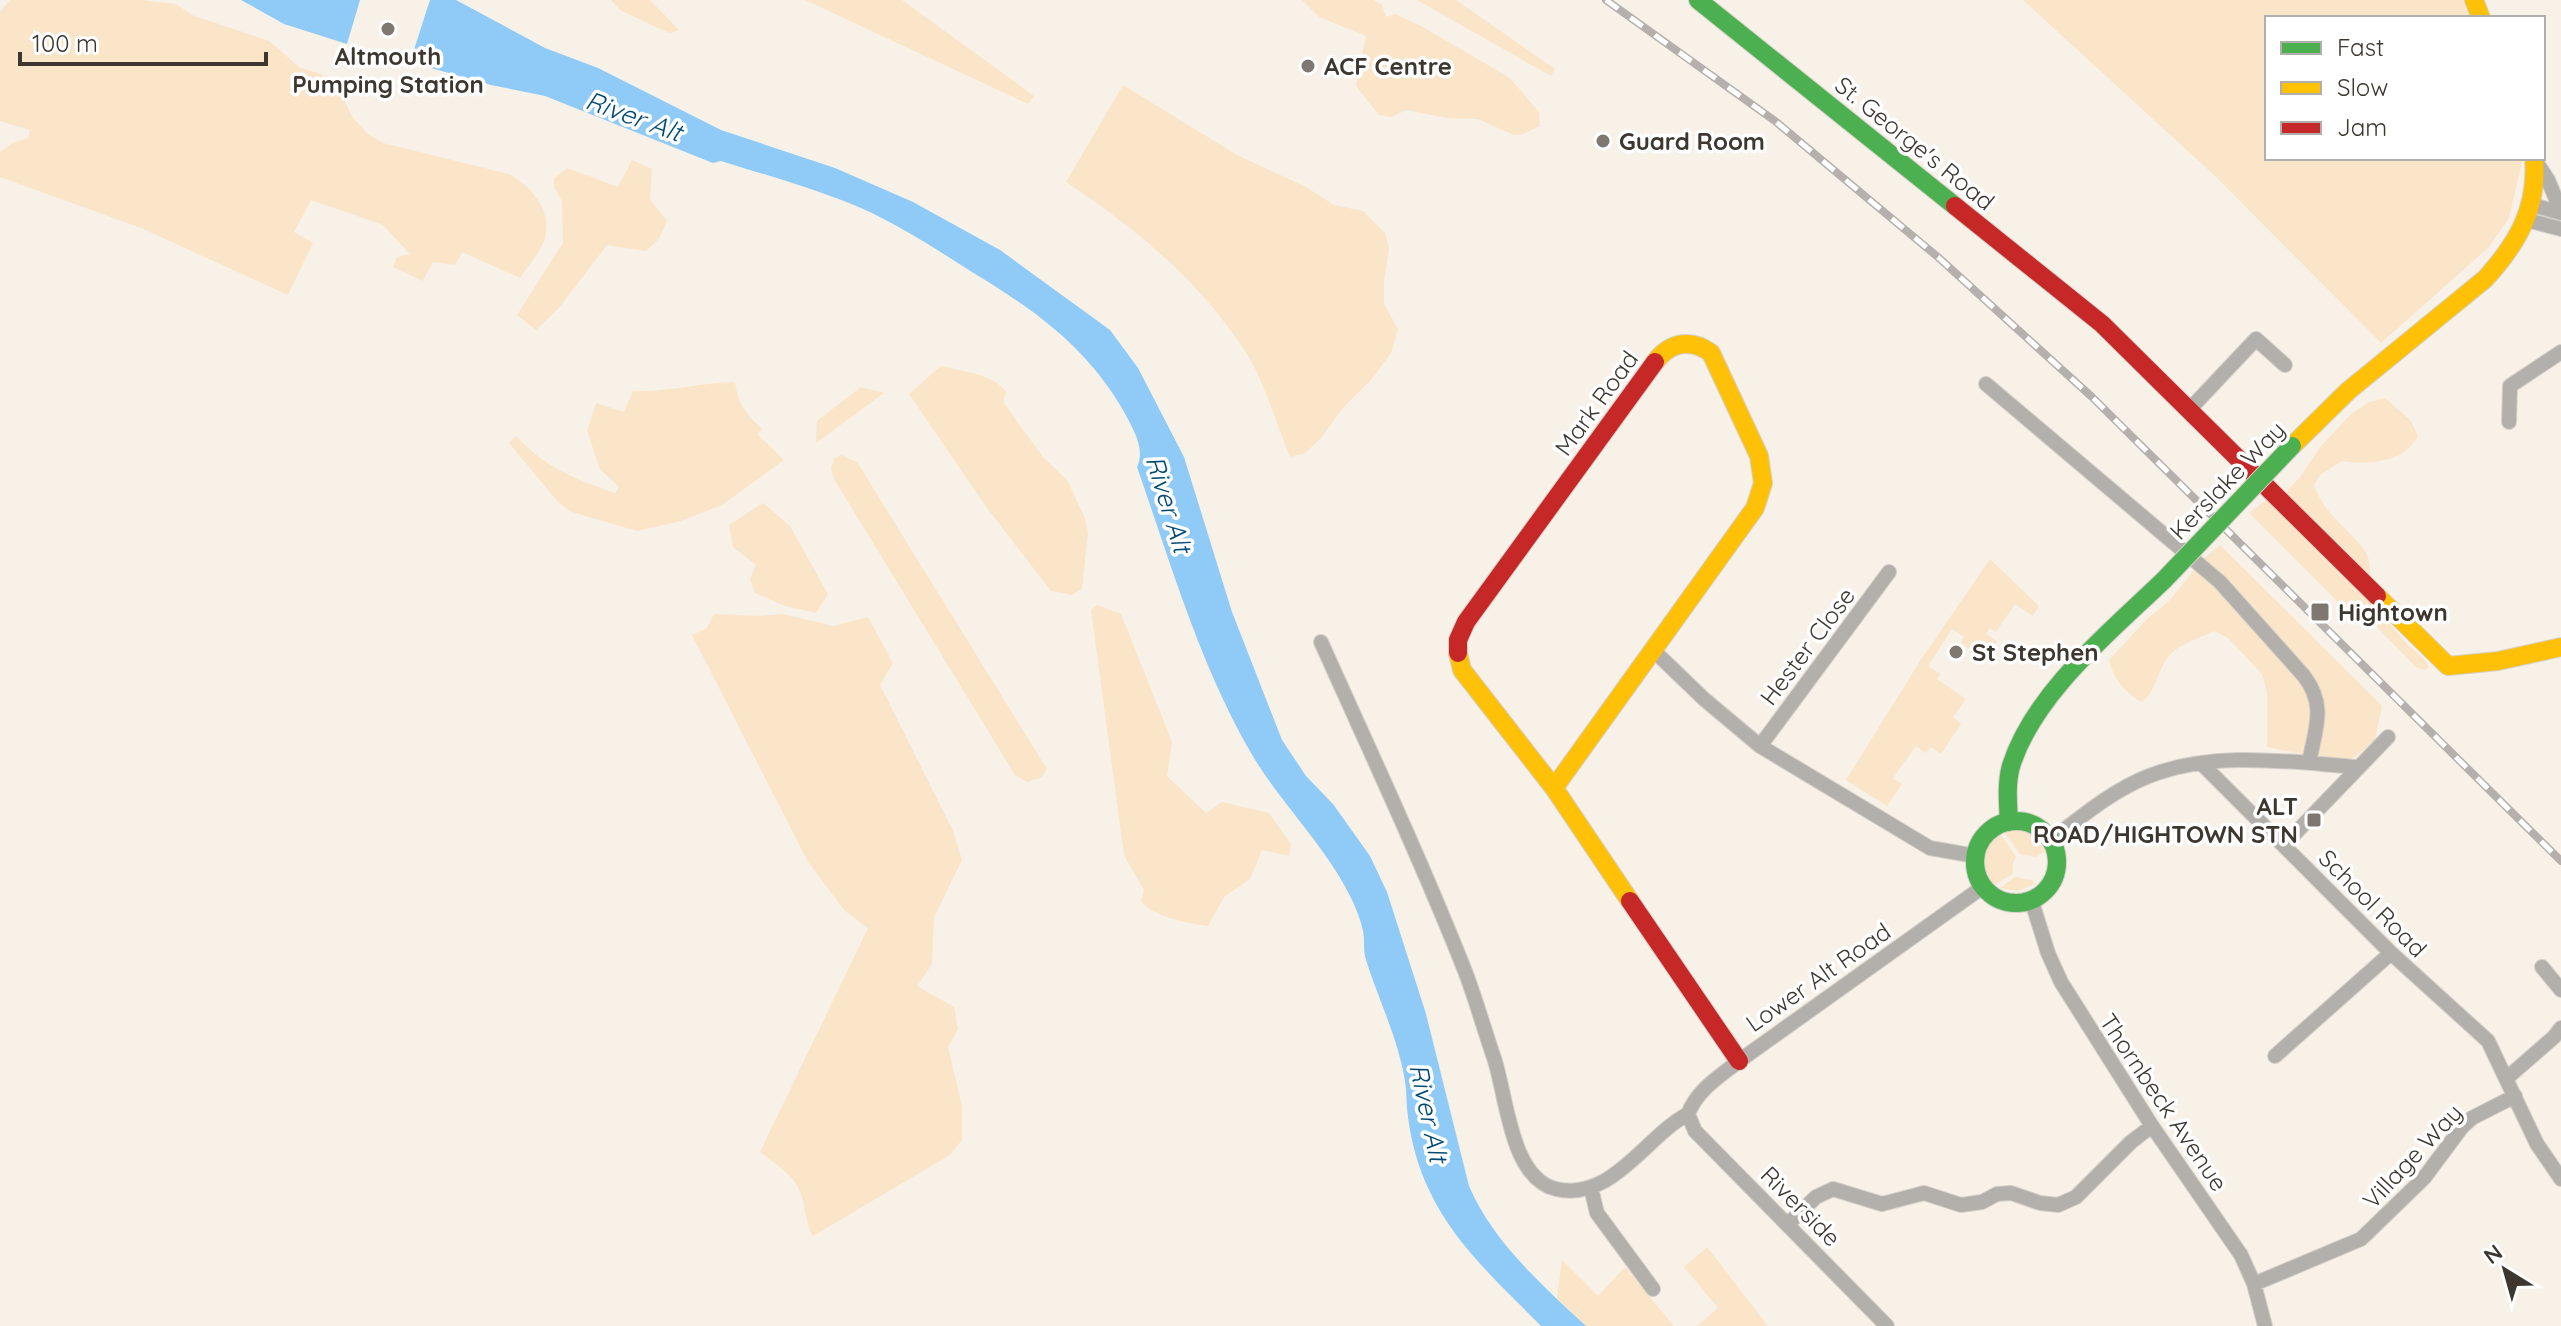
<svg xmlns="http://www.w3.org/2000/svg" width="2561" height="1326" font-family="Quicksand,sans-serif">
<rect width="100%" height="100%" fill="#f7f1e8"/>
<!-- green -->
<path fill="#fae5c8" d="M10,0H140L176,4L192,15L269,41L299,67L329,77L338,88L353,118L368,134L383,143L509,174C532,186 554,213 544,241C539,254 528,266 520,278L462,252L455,265L433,262L423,281L393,267L397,257L410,254L383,225L311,200L294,232L313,243L288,295L141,228L0,177V152L13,143L28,138L30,130L0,121V12Z
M611,0H650L679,30L669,33L620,10Z
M805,0H902L1034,96L1028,104Z
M1302,0H1373L1382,5L1386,17L1395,14L1423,27L1510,78L1539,112L1540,126L1521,135H1514L1478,119L1447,118L1406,110L1392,117L1379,115L1356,86L1366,36L1319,17Z
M1417,0H1456L1555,69L1551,76Z
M2023,0H2464L2470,18H2267V158H2520L2522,162L2509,218L2488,248L2381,343L2215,176Z
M1123,85L1237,155L1306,187L1334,205L1363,211L1385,233L1389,248L1384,283V304L1398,329L1391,353L1371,380L1342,409L1321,438L1305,453L1290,457C1278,427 1263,379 1247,354C1200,281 1138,230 1066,182Z
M632,160L652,169L650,199L667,221L659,239L646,251L607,245L558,309L536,330L517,315L563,243L562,201L554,187V178L567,168L618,187Z
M941,366C961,371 994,374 1006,392L1003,402L1043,457L1067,480L1085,518L1088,533L1082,588L1072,595L1051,591L987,508L909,394Z
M735,382C738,404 746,414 762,429L757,434L784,460L722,505L681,521L637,531L572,512L559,503L509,443L516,436C546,468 575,479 615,493L619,487L600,469L587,431L596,403L624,412L633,391C668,392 700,383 735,382Z
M861,387L884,393L816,443L817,421Z
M2385,398L2411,421L2418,436C2404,463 2369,465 2342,461L2320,475L2314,486C2326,515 2344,525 2363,548C2376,564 2365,584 2374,601C2382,616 2397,633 2408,645C2416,653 2424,656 2429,667L2424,670L2416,667L2363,613L2356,620L2249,513L2269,498L2286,492L2300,477L2321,446L2351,414L2370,402Z
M841,455L857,462L1047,769L1042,777L1027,782L1015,775L834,479L831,469L834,458Z
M763,503L790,526L828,594L816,613L785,606L755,593L750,579L756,565L733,547L729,525Z
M2220,545L2382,706L2375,740L2355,757L2341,760L2326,759L2267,747V692L2262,674L2228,638L2214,631C2200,638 2177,645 2168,657C2157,672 2156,691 2142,702C2126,694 2113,678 2109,660L2147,619L2170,600L2202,560Z
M1990,559L2039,606L2033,616L2015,604L1996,632L1990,628L1986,634L1997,641L1993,649L1997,653L1990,663L1961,643L1964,637L1952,629L1928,666L1940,674L1937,679L1966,699L1953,717L1961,724L1941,754L1931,747L1926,753L1916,746L1893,778L1902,784L1887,806L1846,780L1920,661Z
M1097,605L1121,614L1172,742L1167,776L1206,813L1222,802L1269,813L1291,844L1289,856L1262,850L1250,879L1224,897L1208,926C1190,924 1151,916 1141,901L1144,890L1124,855L1091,610Z
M714,614L760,616L783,614L834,626L868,617L893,663L880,685L953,831L962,860L934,917L932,964L917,986L954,1007L958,1029L948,1047L962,1107V1140L950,1155L813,1236C804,1220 806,1202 798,1187C790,1173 773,1162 760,1152L868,928L845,911L808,862L692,635L707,628Z
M2018,828L2033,834L2045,851L2036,857L2020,854L2003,831Z
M1999,832L2016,857L2013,863V873L1995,885C1979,868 1980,847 1999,832Z
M2015,877L2032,880L2035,884L2018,891L2000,888Z
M1707,1247L1768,1326H1697L1718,1308L1684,1267Z
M1562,1260L1598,1296L1625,1267L1674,1326H1586L1557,1298Z"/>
<!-- water -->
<path fill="#90cbf7" d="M241,0H360L347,44L284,24Z
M430,0H456L545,48L598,68L721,130L835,168L913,202L1000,250L1110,330L1138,368L1184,457L1232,612L1282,740L1306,776L1333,804L1370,856L1387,892L1426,1014L1469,1186C1493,1242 1542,1285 1586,1326H1541C1501,1285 1455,1245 1430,1192C1419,1170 1411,1142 1408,1117C1406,1105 1407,1093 1405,1081C1398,1038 1379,1001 1366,960C1363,951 1365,940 1363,931C1361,921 1357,911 1353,902C1329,850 1284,807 1254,758C1201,669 1171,564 1137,467C1146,448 1132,427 1123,410C1086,346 1033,309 972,272C939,251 907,230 872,213C824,191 772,177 721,161L713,163L545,96L491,85L410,62Z"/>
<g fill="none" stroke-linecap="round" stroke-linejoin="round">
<!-- street casing -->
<g stroke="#d4cfc9" stroke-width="16">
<path id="street" d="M2535,160L2548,180L2561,211
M2533,205L2561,213
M2527,220L2561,229
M1986,384L2220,582L2304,676C2327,706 2315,729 2309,763
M2189,410L2256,339L2285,365
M2509,422L2510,386L2561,352
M1321,642C1370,751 1421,860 1465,971C1476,1000 1484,1029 1494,1058C1507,1096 1510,1178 1556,1189C1612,1202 1646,1136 1688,1114
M1652,649L1704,699L1760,746L1930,848L1976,856
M1760,746L1889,572
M2201,763L2391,953L2488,1041L2537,1144L2561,1179
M2051,840C2081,817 2113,790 2149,776C2216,750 2289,762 2358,767
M2284,845L2388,737
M2031,899L2048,953L2061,982L2152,1126L2241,1255L2254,1284L2265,1326
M2542,967L2561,990
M2275,1056L2391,953
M2507,1078L2554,1037L2561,1028
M1688,1114C1698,1089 1719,1077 1739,1061L1984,886
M1688,1114L1695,1131L1887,1326
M1591,1188L1597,1213L1653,1289
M1788,1224L1816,1197L1833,1189L1882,1204L1924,1193L1961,1205L1982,1202L1997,1194L2011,1193L2040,1203L2058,1205L2076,1197L2131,1142L2152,1126
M2254,1284L2361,1239L2424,1178L2462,1127L2472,1118L2515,1096"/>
</g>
<!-- fast casing -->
<g stroke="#d4cfc9" stroke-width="20">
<path id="fast" d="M1698,0L1955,206
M1975 862a41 41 0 1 1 82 0a41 41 0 1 1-82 0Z
M2009,822C2008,804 2006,784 2011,766C2034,693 2110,632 2164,580"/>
</g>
<!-- slow casing -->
<g stroke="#d4cfc9" stroke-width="20">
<path id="slow" d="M2474,0L2481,18
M2292,446L2348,391L2485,279C2518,243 2538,208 2534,158
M2377,596L2448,666L2498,661L2561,647
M1458,653L1462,670L1554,788L1630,901
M1554,788L1755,508L1763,483L1759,456L1711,353C1691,338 1670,342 1655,362"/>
</g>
<!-- jam casing -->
<g stroke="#d4cfc9" stroke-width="20">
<path id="jam" d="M1955,206L2102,324L2377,596
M1458,653V640L1466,622L1655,362
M1630,901L1739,1061"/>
</g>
<!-- street -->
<use href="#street" stroke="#b3b0ac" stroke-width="14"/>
<!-- fast -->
<use href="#fast" stroke="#4caf50" stroke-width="18"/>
<!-- slow -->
<use href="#slow" stroke="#ffc107" stroke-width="18"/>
<!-- jam -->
<use href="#jam" stroke="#c62828" stroke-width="18"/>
<!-- rail casing -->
<g stroke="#b5b0ac" stroke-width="8">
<path id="rail" d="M1606,0L1775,121L1939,258L2092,397L2561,861"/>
</g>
<!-- rail -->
<use href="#rail" stroke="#fff" stroke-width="5" stroke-dasharray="15" stroke-linecap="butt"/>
<!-- fast-bridge casing -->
<g stroke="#d4cfc9" stroke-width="20" stroke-linecap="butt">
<path id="fast-bridge" d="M2164,580L2292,446"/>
</g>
<!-- fast-bridge -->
<use href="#fast-bridge" stroke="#4caf50" stroke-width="18"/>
</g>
<!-- markers -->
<g fill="#7e7870" stroke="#fff" stroke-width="3">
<circle cx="388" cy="29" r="8"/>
<circle cx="1308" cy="66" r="8"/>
<circle cx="1603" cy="141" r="8"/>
<rect x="2310" y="602" width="20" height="20" rx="4"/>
<circle cx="1956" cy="652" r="8"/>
<rect x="2306" y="812" width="16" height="16" rx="4"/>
</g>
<g text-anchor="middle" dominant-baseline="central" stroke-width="7" stroke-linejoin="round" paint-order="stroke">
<!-- poi labels -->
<g font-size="24" font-weight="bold" fill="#3d3730" stroke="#fff" text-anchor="start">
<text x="388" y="56" text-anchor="middle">Altmouth<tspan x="388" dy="28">Pumping Station</tspan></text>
<text x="1324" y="66">ACF Centre</text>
<text x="1619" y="141">Guard Room</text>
<text x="2338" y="612">Hightown</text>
<text x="1972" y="652">St Stephen</text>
<text x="2298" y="806" text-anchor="end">ALT<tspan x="2298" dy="28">ROAD/HIGHTOWN STN</tspan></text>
</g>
<!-- street labels -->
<g font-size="24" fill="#3d3730" stroke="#fff">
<text transform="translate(1915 143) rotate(39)">St. George's Road</text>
<text transform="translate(1596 403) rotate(-54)">Mark Road</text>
<text transform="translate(2227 480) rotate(-46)">Kerslake Way</text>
<text transform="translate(1807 646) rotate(-53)">Hester Close</text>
<text transform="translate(2373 903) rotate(45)">School Road</text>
<text transform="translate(1818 977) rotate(-35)">Lower Alt Road</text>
<text transform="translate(2164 1102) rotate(56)">Thornbeck Avenue</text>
<text transform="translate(2412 1156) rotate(-47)">Village Way</text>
<text transform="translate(1801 1206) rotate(45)">Riverside</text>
</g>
<!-- water labels -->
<g font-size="26" font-style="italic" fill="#004973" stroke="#fff">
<text transform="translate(634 116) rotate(20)">River Alt</text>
<text transform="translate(1169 504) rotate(73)">River Alt</text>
<text transform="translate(1429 1113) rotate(78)">River Alt</text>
</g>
</g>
<!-- legend -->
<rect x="2265" y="16" width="280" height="144" fill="#ffffff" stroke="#b1afac" stroke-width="2"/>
<rect x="2281" y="42" width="40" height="12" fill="#4caf50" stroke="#b1afac" stroke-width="2"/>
<text x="2337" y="56" font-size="24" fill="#3d3730">Fast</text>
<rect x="2281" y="82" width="40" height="12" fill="#ffc107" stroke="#b1afac" stroke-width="2"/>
<text x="2337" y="96" font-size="24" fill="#3d3730">Slow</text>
<rect x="2281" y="122" width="40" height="12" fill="#c62828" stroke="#b1afac" stroke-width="2"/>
<text x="2337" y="136" font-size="24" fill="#3d3730">Jam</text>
<!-- north arrow -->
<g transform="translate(2505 1270) rotate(323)" stroke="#ffffff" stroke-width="6" paint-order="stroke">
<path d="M0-6L14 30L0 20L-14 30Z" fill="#3d3730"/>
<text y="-12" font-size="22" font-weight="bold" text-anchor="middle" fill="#3d3730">N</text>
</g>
<!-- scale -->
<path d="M20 52v12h246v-12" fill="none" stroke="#3d3730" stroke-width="4"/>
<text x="32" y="52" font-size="24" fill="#3d3730" stroke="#ffffff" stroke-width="6" paint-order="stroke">100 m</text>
</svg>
